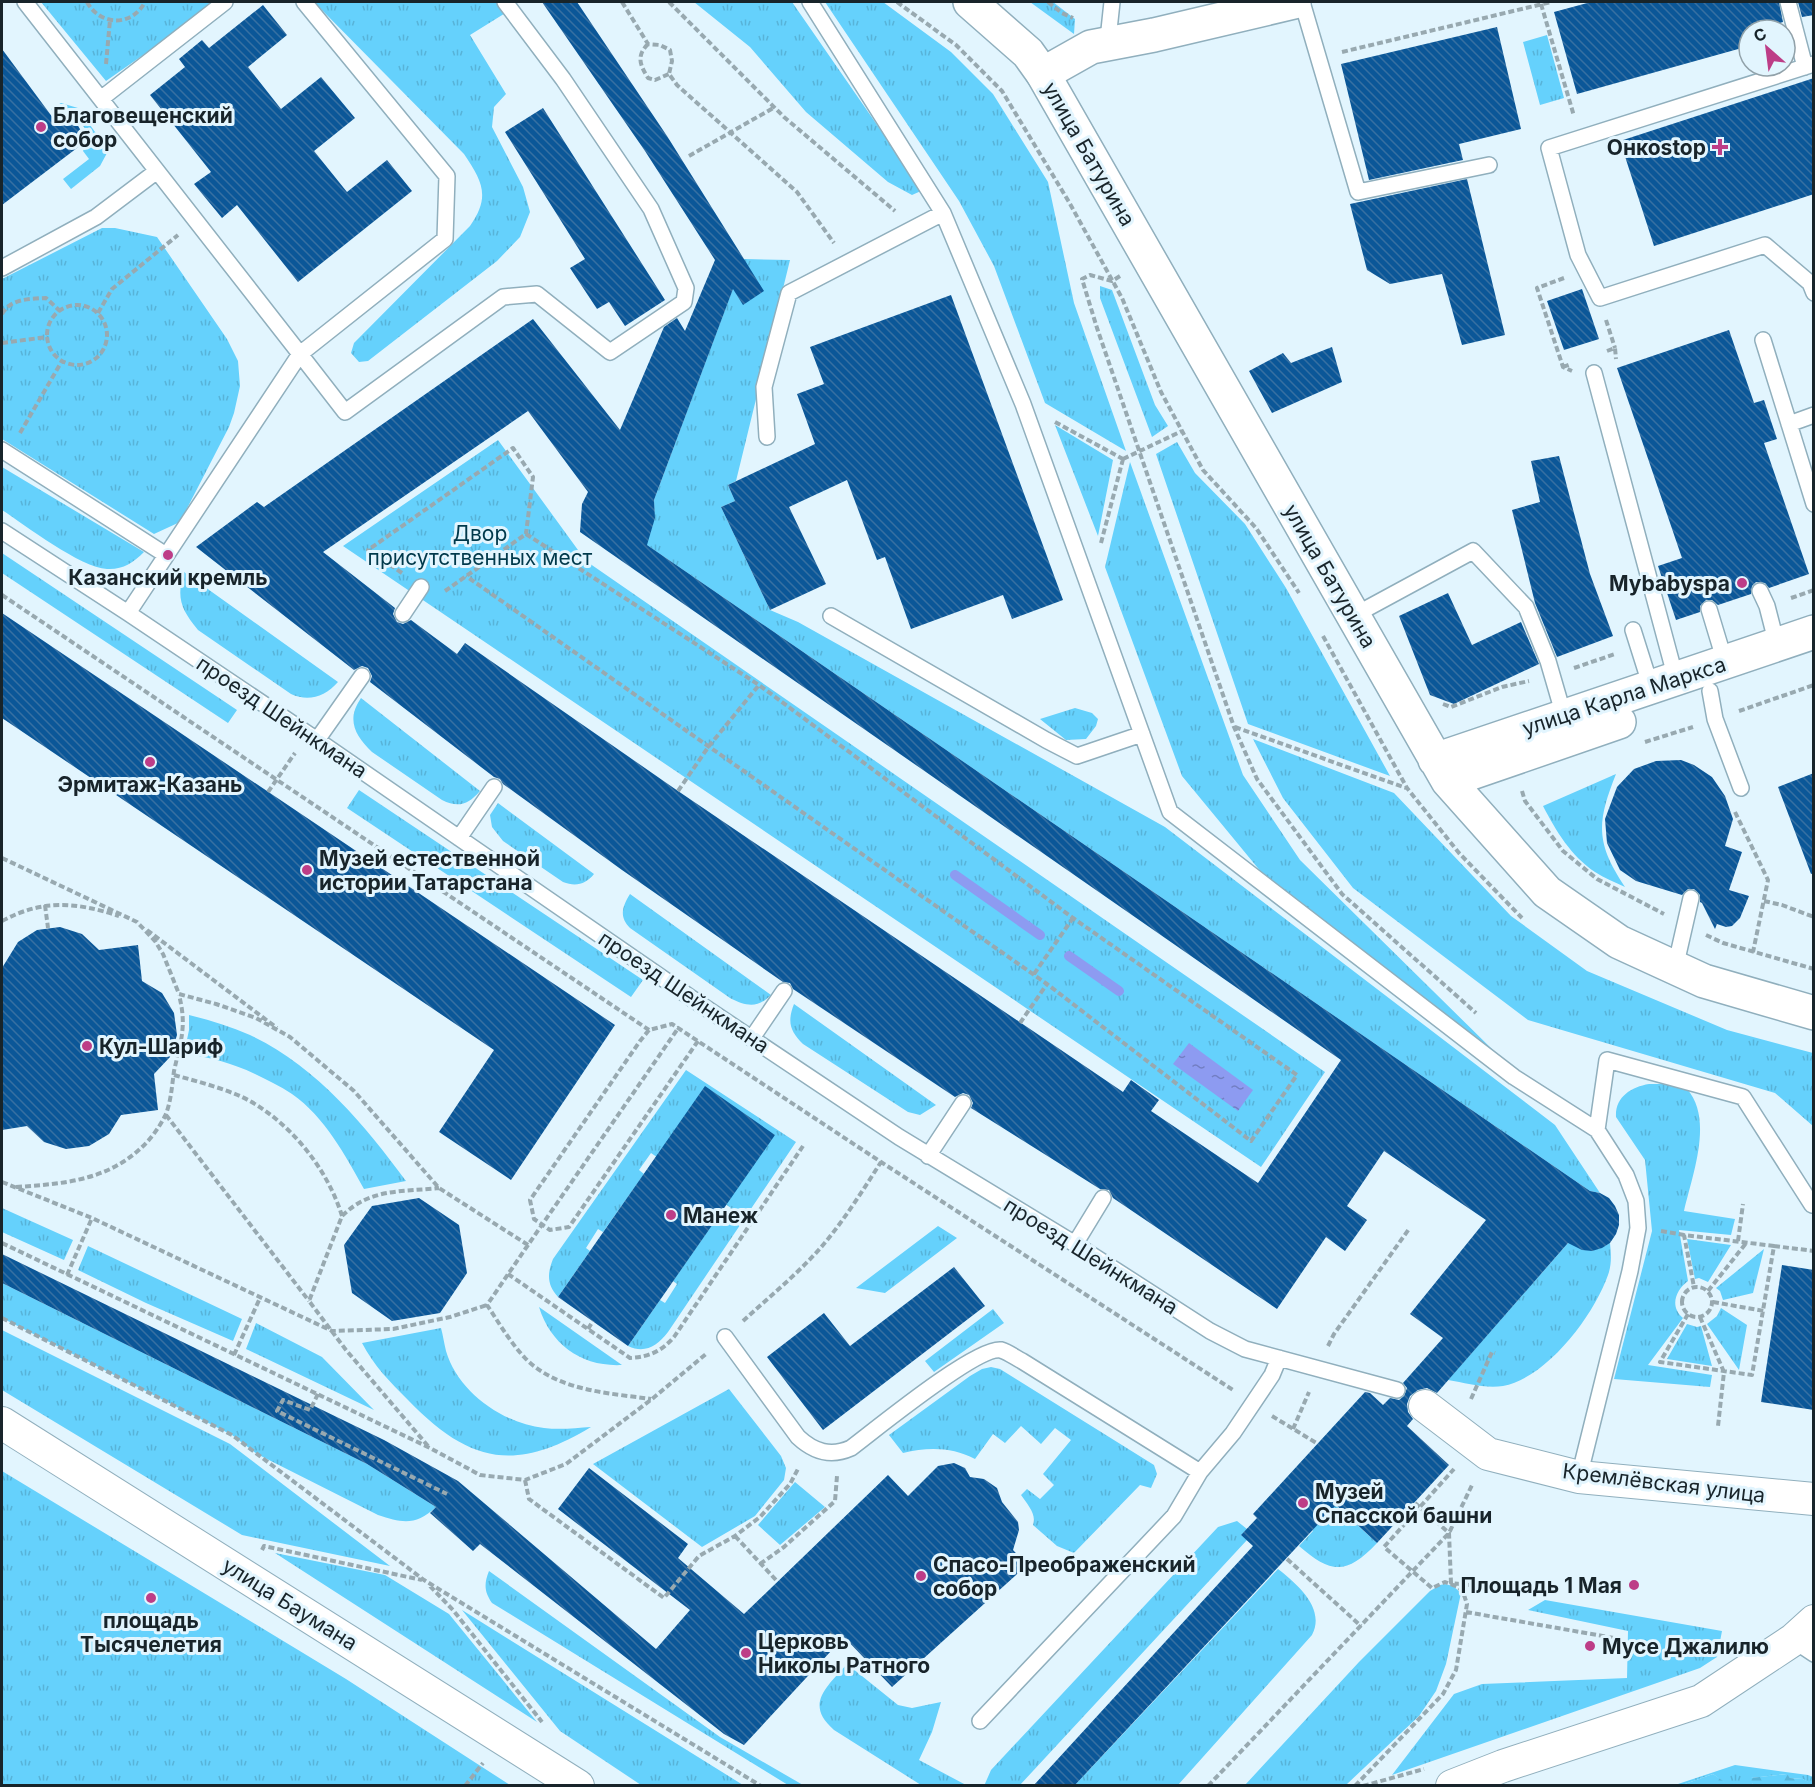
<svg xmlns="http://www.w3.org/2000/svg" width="1815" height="1787" font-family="Inter,sans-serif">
<defs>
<pattern id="grass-tufts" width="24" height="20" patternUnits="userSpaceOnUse" patternTransform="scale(1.5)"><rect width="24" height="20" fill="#65d1fc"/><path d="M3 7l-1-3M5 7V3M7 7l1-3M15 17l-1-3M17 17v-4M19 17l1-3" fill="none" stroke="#57b3d8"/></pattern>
<pattern id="forest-firs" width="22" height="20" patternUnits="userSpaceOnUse" patternTransform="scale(1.5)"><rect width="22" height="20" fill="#65d1fc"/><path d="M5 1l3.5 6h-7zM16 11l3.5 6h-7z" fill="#57b3d8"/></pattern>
<pattern id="water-ripples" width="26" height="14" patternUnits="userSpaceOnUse" patternTransform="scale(1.5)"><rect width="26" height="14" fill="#8d9bf1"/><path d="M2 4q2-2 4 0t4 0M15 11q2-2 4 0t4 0" fill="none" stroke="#727ec3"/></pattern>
<pattern id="building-back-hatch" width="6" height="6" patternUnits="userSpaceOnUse" patternTransform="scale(1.5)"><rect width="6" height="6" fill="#0b5798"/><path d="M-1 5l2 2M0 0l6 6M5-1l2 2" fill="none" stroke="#3770a2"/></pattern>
</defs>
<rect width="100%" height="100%" fill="#e2f5fe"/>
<!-- grass -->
<path fill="url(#grass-tufts)" d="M41,2H217L216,4L106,81Z
M314,2H499L507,12L470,35L506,94L494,107L492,127L523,187L530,212L520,237L497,261L368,361L359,362L351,353L354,343L470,226C491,196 482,181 464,154Z
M694,2H792L909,171L921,191L912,195L888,182L806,112L750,47Z
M825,2H883L951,52L993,94L1048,182L1074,303L1126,451L1045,403L994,266L959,201Z
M1030,2H1053L1075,19L1074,34Z
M1547,35L1564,98L1540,105L1523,42Z
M61,103L78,108L105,146L107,153L100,166L71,189L63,179L89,159L83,151C94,132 81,114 60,121L51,109Z
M102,228H115L157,237L227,339L238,361L240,386L234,413L229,427L180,522L154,534L2,439V279Z
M744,259L790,260L736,481L728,485L735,501L721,507L770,610L798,622L1165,827L1555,1125L1600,1193L1590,1191L644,543C654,528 655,518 654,500Z
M1100,286L1112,290L1155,405L1168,426L1152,437L1100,298Z
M1055,425L1113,460L1098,536Z
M498,440L586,561L1325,1072L1261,1167L343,546Z
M1177,442L1195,473L1245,524L1286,588L1390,776L1248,724L1156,454Z
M1130,462L1243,775L1300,860L1498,1055L1271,884L1182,776L1105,567Z
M2,467L144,552C133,563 122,570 107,569C81,568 25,525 2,510Z
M2,553L237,710L228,723L2,573Z
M184,572L338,682C325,697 308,702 291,694L198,630C181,609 176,598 184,572Z
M361,698L480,791C468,805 458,808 442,800L372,752C355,735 346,720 361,698Z
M1075,708L1092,713L1098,719L1096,726L1086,739L1066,740L1040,719Z
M1253,739L1394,793L1511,916L1587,971L1727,1030L1813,1053V1126L1775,1093L1528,1020L1353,888L1283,798Z
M1616,774C1597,822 1595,842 1625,887C1615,882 1604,878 1595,872C1571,856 1556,831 1543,806Z
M359,790L643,980L631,997L347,808Z
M498,803L594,874C586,884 576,887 563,882L503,841L492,827L490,815Z
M630,894L771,995C757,1009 746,1006 730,998L630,928C619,917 622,907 630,894Z
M794,1004L936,1105L920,1115L908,1112L803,1044C790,1031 787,1022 794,1004Z
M189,1015C209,1020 230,1026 250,1035C315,1065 365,1125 406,1181L364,1189C345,1155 325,1117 292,1094C280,1086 267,1080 255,1074C232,1063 210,1057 184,1054L189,1030Z
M686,1070L796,1142L668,1332C657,1346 645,1354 628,1346L660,1300L665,1303L677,1284L673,1281L714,1222L719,1226L731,1208L651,1153L639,1170L644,1174L603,1232L598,1229L586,1248L590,1251L558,1297C547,1285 547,1274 553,1259Z
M1649,1084H1663L1687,1089C1714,1119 1692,1176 1684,1211L1735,1219L1731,1235L1679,1230L1688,1281C1676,1290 1669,1306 1683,1318L1648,1365L1712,1375L1710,1387L1614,1379L1652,1231L1645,1160L1616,1117C1615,1097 1631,1087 1649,1084Z
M2,1208L73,1240L64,1260L2,1232Z
M938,1226L957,1238L885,1293L856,1288Z
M1687,1239L1731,1245L1708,1282L1699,1278L1695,1279Z
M1569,1242L1601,1248L1610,1243C1611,1254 1612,1264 1608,1275C1594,1315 1547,1378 1503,1386C1486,1389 1466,1383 1448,1380Z
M88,1246L242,1319L233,1341L146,1303L78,1270Z
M1764,1249L1753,1293L1723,1300L1720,1291L1716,1288Z
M2,1283L367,1464L436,1507C416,1526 402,1523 378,1515L257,1454L232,1435L2,1318Z
M539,1307L622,1365C582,1367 551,1345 539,1307Z
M1721,1308L1747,1325L1739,1370L1707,1324L1717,1316Z
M993,1309L1004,1323L934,1372L925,1361Z
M256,1323L322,1357L374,1410L246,1349Z
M1687,1324L1697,1327L1701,1326L1712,1366L1667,1359Z
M441,1328C443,1335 444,1343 446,1351C458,1392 502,1423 544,1428C560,1430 576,1428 591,1427C515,1473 469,1463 408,1400C390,1382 374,1366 362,1343Z
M2,1330L230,1444L390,1566L242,1535L2,1390Z
M991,1367L1000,1369L1154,1465L1157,1474L1151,1488L1140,1485L1074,1553L1057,1546L1033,1525C1037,1514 1027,1504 1021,1495L1027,1489L1040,1499L1054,1485L1043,1474L1071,1440L1055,1428L1041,1444L1021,1426L1005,1443L993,1434L975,1459C952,1447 928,1447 903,1453L889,1435L970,1376L982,1369Z
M729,1389L781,1456L786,1468L784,1480L755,1516L702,1547L593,1464Z
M2,1471L346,1679L510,1785H2Z
M795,1482L825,1507L780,1545L758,1525Z
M1332,1502L1377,1543C1347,1575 1331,1574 1299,1546L1313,1531L1309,1526Z
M1237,1521L1247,1529L1241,1535L1247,1540L1020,1785L984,1786L991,1770L1218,1527Z
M275,1553L385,1575L449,1614L537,1722Z
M1278,1569C1297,1584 1326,1608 1312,1635L1178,1785H1075Z
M489,1571L720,1737L803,1785H788L492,1603C484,1591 484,1584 489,1571Z
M1445,1584L1453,1586L1461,1593L1446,1664L1436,1691L1419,1716L1346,1785H1245L1359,1662L1430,1591L1440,1585Z
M1545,1600L1722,1631L1717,1657L1700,1668L1392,1775L1454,1694L1482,1684L1627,1678L1628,1631L1528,1610Z
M462,1610L743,1785H641L560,1731Z
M847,1664L898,1705L912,1708L941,1702L932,1732L919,1760L966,1785H921L834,1730C804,1704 827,1687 847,1664Z
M1735,1765L1808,1775L1813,1777V1785L1803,1779L1790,1778L1786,1774L1751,1778L1753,1785L1729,1786L1713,1774L1682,1785L1672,1786Z"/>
<!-- forest -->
<path fill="url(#forest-firs)" d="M1713,1774L1729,1785H1682Z
M1787,1774L1790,1778L1803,1779L1813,1784V1785H1753L1750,1778Z"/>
<!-- water -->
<path fill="url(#water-ripples)" d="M1189,1043L1253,1090L1238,1111L1173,1064Z"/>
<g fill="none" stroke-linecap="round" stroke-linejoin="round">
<!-- stream -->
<path stroke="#8d9bf1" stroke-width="10" d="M955,875L1040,935
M1069,956L1119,991"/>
</g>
<!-- building -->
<path fill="url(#building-back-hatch)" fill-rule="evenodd" d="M542,2H577L667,136L764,291L743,305L733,289L654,500L655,518L647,545L1590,1191L1600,1193L1609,1198L1615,1206L1619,1215V1225L1616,1234L1610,1243L1602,1248L1592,1251L1582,1250L1568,1243L1437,1393L1427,1388L1418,1390L1410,1396L1407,1404L1408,1412L1413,1419L1407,1426L1449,1465L1377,1543L1336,1505L1075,1785H1034L1253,1546L1241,1535L1257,1518L1253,1514L1365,1392L1370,1393L1383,1405L1390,1398L1399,1400L1404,1396L1407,1388L1403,1383L1443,1338L1410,1314L1486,1220L1384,1151L1347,1206L1367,1220L1345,1251L1326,1237L1277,1309L1113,1198L1109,1190L1100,1189L971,1108L973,1103L969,1095L963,1093L955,1097L793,989L790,983L783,982L622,870L503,784L500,779L494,777L370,682L372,676L368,668L362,666L354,670L196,547L257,502L264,507L533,319L620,430L664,327L677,318L685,331L715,260L645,151ZM528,411L588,492L582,504L580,532L1341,1060L1258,1183L1151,1111L1159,1100L1131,1080L1123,1092L678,791L465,643L457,654L411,620L403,624L397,622L393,614L395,608L323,552Z
M1591,2H1779L1783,22L1776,24L1778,30H1749V46L1577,94L1554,12Z
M1798,2H1814V15L1802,17Z
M263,5L287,35L248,67L281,109L321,77L355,118L314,151L347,192L387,160L412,191L298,282L237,205L222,218L194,184L211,172L150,95L185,67L179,59L202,40L209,48Z
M1497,27L1521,129L1459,144L1463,160L1369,180L1341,64Z
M2,49L56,122H73L77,124L84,136L81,145L77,148L2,205Z
M1814,78V194L1654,246L1620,141Z
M543,108L665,300L625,326L609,302L597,309L570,268L585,259L505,132Z
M1467,179L1505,335L1462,345L1442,274L1390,284L1367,270L1350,204Z
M1582,289L1599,339L1564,350L1547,301Z
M951,295L1063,600L1012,619L1003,595L911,629L885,557L877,560L847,480L789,507L826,584L770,610L721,507L735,501L728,485L815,444L797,394L824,384L810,347Z
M1729,330L1754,403L1764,400L1777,439L1764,443L1809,574L1769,588L1765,583L1756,582L1752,586L1751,594L1718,605L1712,600H1706L1700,606V612L1676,620L1658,566L1682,558L1617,368Z
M1332,347L1342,382L1272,413L1249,371L1283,353L1291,363Z
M1559,456L1590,574L1613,636L1557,657L1535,603L1512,510L1540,502L1531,461Z
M1448,593L1472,645L1521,622L1539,664L1454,704L1430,695L1399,616Z
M2,613L615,1025L511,1180L439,1132L494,1050L2,718Z
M1681,760L1694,765L1712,777L1725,796L1733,819L1725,846L1742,852L1729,890L1749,896L1740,918L1732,926L1726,927L1717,924L1715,929L1702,903L1700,902V895L1694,889H1688L1682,895L1636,881L1620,870L1607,843L1605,819L1617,787L1634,769L1656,761Z
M1814,773V873L1811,874L1778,787Z
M60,927L82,934L99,950L138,945L142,981L162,993L174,1013L177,1035L170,1057L154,1074L158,1110L121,1115L109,1134L89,1146L66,1149L44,1142L27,1126L2,1130V968L18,942L37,930Z
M705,1086L775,1135L628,1346L558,1297Z
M419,1198L459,1225L467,1273L440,1313L392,1321L352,1293L344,1245L372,1206Z
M2,1254L384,1440L458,1481L656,1649L690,1610L558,1509L589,1468L688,1544L678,1558L744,1614L888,1475L908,1496L938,1466L954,1463L965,1468L970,1477L984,1479L997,1488L1002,1502L1018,1522L1019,1530L1013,1550L1027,1565L892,1687L844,1637L744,1745L724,1734L480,1544L473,1551L430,1513L436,1507L367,1464L2,1283Z
M1782,1265L1814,1270V1410L1761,1402Z
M954,1267L985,1306L823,1430L767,1357L824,1313L850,1346Z"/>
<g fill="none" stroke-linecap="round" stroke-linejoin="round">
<!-- service casing -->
<g stroke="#90afbd" stroke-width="18">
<path id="service" d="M25,2L300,354L128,613
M304,2L447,176L445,239L300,354L345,412L503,297L537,294L610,352L684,302L686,288L651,209L563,79L505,2
M810,2L943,213L1023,404L1170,812L1514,1077L1597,1130L1626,1175L1636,1201L1638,1228L1630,1271L1579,1477
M1302,2L1358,192L1489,165
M1788,2L1805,67
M1109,30L1112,2
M1814,64L1549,148L1578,255L1600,298L1765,245L1810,283L1814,293
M102,98L225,2
M2,268L96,217L157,171
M1763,340L1814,504
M1594,373L1676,679
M1789,424L1814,415
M767,437L764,387L789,293L943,213
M2,450L166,555
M2,531L128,613L317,740L697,1002L899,1137L1075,1244L1210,1331L1245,1349L1397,1390
M1760,591L1767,606L1777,645
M1709,609L1725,662
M403,614L421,587
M831,616L1046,740L1077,756L1142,734
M1353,616L1473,551L1526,607L1548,661L1564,716
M1633,630L1651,687
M1710,691L1715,719L1741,788
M317,740L362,676
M459,838L494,787
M1675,968L1691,898
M752,1038L784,991
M1597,1130L1607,1060L1743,1097L1812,1205
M928,1156L963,1103
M1075,1244L1103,1198
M725,1337L798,1437C814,1452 831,1457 851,1448C875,1430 977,1346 1001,1350C1008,1352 1016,1358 1022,1361L1200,1472
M1793,1640L1814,1654
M980,1721L1174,1516L1200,1472L1233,1433L1272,1375L1279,1358"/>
</g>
<!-- minor casing -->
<g stroke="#90afbd" stroke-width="34">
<path id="minor" d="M1425,1406L1488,1454L1579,1477L1814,1499
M2,1423L578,1786
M1452,1786L1503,1766L1701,1701L1793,1640L1814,1621"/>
</g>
<!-- tertiary casing -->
<g stroke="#90afbd" stroke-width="36">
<path id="tertiary" d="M1043,74L1091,47L1154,35L1294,2"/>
</g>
<!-- secondary casing -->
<g stroke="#90afbd" stroke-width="36">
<path id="secondary" d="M970,2L1028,53L1043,74L1448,781L1547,892L1619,942L1704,981L1814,1013
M1435,760L1814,632
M1448,781L1619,722"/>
</g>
<!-- path -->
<path stroke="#98a9b0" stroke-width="4" stroke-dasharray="6 3" stroke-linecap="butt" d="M87,2C100,26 132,27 145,2
M622,2L648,44L660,45L670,50L672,61L669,74L677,85L797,192L834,243
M669,2L784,117L895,211
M897,2L956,45L1002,91L1069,202L1122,298L1161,392L1203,470L1256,528L1299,593
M1048,2L1062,13L1073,18
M1541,4L1574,116
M648,44C636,56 640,65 648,78L655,80L669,74
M1342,52L1551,2
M106,64L110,20
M689,156L775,107
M1120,276L1112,281L1090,275L1082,279L1097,328L1234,727L1257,779L1342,894L1476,1013
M1564,278L1537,288L1563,367L1572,371
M47 335a30 30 0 1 1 60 0a30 30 0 1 1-60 0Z
M98,313L112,289L178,235
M2,314C11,298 30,299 46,298L60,311
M1606,320L1615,348
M2,343L47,337
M1607,351L1615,348L1616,359
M1563,367L1571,364
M1055,422L1123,459
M20,433L62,361
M1123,459L1182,431
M1101,543L1123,459
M402,573L368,550L513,448L533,477L526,534
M445,591L526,534L759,685L1073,918L1297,1075L1251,1141L1047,984L466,576
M2,595L649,1030
M1791,598L1814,590
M1323,636L1407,788L1459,853L1522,918
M1574,668L1615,654
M1443,704L1451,707L1502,687L1529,681
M1739,711L1814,685
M1235,727L1406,788
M1645,742L1693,727
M678,791L709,746L759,685
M1522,791L1525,801L1563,851L1597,879L1664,914
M268,792L295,753
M1735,812L1768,880L1753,952
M2,858L137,922L155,941L163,954L179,994L216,1004L256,1018L290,1037L354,1091L439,1188L528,1245L679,1027
M1764,901L1782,905L1814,917
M45,905L48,928
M2,921C43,899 76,902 119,916
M147,930L277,1028
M1706,935L1723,943L1814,969
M1034,974L1073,918
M1020,1023L1047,984
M698,1041L569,1227L550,1230L534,1219L530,1200L640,1041L649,1030L672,1024L881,1162L1233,1390
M174,1075C196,1081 219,1087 240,1096C287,1118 327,1167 342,1216
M166,1115L309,1301
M2,1182L92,1218L332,1331L393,1329L450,1317L487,1305
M16,1187C61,1184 105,1181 140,1149C150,1140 159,1128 165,1116C171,1103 172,1085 174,1071C181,1040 187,1026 179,995
M1661,1231L1684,1235
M1738,1241L1743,1204
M2,1243L430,1448L480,1475L525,1480L566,1464L652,1399L706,1354
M528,1245L487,1305C499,1323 510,1342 525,1358C557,1391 609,1393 651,1399
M1774,1246L1814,1251
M508,1274L630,1358C649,1357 662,1351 674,1337L803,1146
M67,1275L92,1218
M1682 1302a15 15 0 1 1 30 0a15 15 0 1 1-30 0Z
M1708,1291L1747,1242
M1713,1302L1764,1311
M1688,1314L1660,1362L1752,1375L1774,1246L1684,1235L1694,1287
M1700,1317L1724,1372L1718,1426
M2,1318L232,1435L424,1580L761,1786
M743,1321C770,1296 799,1273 823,1245C845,1219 863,1190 881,1162
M588,1329L593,1321
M1328,1346L1334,1334L1409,1229
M234,1355L260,1298
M318,1394L310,1410L283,1400L277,1411L447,1494
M1471,1399L1492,1352L1495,1353
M1272,1416L1318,1444
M1293,1429L1309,1392
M428,1446L346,1350L309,1301L342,1216C370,1188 402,1192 439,1188
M525,1480L529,1499L664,1598L699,1556L735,1536L760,1517L790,1484L799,1467
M1415,1503L1449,1533L1451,1583L1543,1593
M735,1536L776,1580
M262,1550L264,1546L422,1580
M1287,1559L1361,1626
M760,1564L784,1547L835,1501L837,1476
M430,1586L453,1610L542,1722
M1466,1612L1620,1639
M829,1634L842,1644
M465,1786L483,1763
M1208,1786L1449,1533L1473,1483
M1355,1786L1443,1694L1456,1670L1467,1604L1463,1592L1458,1587L1445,1582L1432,1588L1384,1547L1454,1469
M1363,1786L1424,1769"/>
<!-- service -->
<use href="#service" stroke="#fff" stroke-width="15"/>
<!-- minor -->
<use href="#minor" stroke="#fff" stroke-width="32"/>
<!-- tertiary -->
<use href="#tertiary" stroke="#fff" stroke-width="33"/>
<!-- secondary -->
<use href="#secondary" stroke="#fff" stroke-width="33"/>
</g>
<!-- markers -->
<g fill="#bd3d87" stroke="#e2f5fe" stroke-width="2">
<circle cx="41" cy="127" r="6"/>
<path d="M1717 138h6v6h6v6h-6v6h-6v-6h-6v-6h6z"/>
<circle cx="168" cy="555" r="6"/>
<circle cx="1742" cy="583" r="6"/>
<circle cx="150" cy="762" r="6"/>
<circle cx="307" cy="870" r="6"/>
<circle cx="87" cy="1046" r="6"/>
<circle cx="671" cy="1215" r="6"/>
<circle cx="1303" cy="1503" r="6"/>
<circle cx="921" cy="1576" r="6"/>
<circle cx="1634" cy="1585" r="6"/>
<circle cx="151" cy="1598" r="6"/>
<circle cx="1590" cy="1646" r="6"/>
<circle cx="746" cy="1653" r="6"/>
</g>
<g text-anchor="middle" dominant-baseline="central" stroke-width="6" stroke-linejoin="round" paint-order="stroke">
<!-- poi labels -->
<g font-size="21" font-weight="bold" fill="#18242a" stroke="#e2f5fe" text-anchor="start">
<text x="53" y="115">Благовещенский<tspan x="53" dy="24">собор</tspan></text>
<text x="1706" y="147" text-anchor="end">Онкоstop</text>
<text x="168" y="577" text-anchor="middle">Казанский кремль</text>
<text x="1730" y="583" text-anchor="end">Mybabyspa</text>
<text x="150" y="784" text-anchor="middle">Эрмитаж-Казань</text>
<text x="319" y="858">Музей естественной<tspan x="319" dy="24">истории Татарстана</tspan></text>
<text x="99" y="1046">Кул-Шариф</text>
<text x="683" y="1215">Манеж</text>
<text x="1315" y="1491">Музей<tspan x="1315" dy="24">Спасской башни</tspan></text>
<text x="933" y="1564">Спасо-Преображенский<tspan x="933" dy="24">собор</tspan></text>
<text x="1622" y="1585" text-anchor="end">Площадь 1 Мая</text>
<text x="151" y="1620" text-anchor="middle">площадь<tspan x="151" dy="24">Тысячелетия</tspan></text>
<text x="758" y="1641">Церковь<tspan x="758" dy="24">Николы Ратного</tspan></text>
<text x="1602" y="1646">Мусе Джалилю</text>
</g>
<!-- street labels -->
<g font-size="21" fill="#18242a" stroke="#e2f5fe">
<text transform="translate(1089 154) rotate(60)">улица Батурина</text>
<text transform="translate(1330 576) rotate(60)">улица Батурина</text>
<text transform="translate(1624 696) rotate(-18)">улица Карла Маркса</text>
<text transform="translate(282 717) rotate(34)">проезд Шейнкмана</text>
<text transform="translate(684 992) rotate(34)">проезд Шейнкмана</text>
<text transform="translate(1091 1256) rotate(32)">проезд Шейнкмана</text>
<text transform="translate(1664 1483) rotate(7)">Кремлёвская улица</text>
<text transform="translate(290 1604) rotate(32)">улица Баумана</text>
</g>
<!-- park labels -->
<g font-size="21" fill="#00394b" stroke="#e2f5fe">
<text x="480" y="533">Двор<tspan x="480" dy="24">присутственных мест</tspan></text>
</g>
</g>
<!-- border -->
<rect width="1815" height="1787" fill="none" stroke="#18242a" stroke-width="6"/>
<!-- north arrow -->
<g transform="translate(1767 48) rotate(332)"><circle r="28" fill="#e2f5fe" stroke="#91a1a9" stroke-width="1.5"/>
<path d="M0-4.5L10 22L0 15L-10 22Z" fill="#bd3d87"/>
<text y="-9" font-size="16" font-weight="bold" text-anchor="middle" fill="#18242a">С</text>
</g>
</svg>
